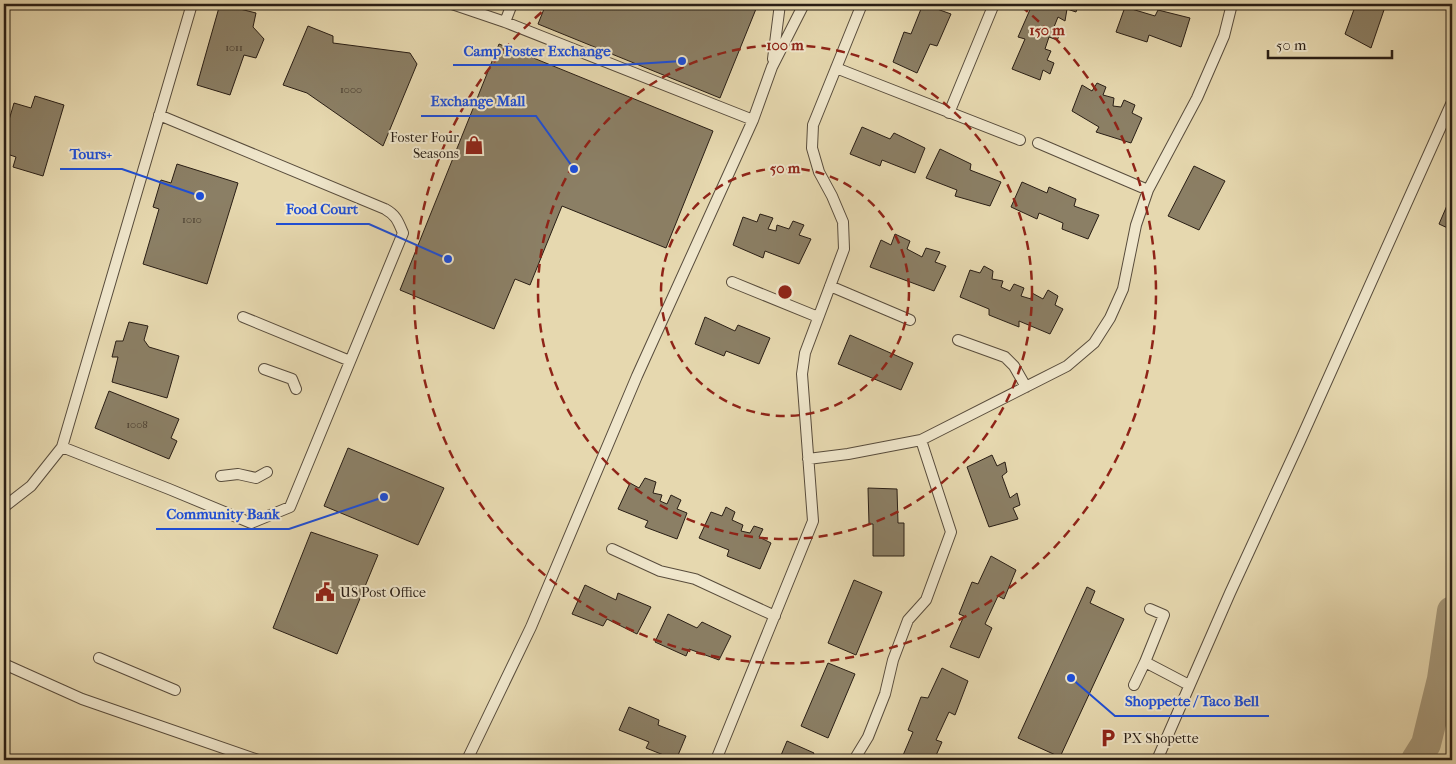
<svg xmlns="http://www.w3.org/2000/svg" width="1456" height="764" font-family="'IM FELL French Canon',serif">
<rect width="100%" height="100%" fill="#e6d8af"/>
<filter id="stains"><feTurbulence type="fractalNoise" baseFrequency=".004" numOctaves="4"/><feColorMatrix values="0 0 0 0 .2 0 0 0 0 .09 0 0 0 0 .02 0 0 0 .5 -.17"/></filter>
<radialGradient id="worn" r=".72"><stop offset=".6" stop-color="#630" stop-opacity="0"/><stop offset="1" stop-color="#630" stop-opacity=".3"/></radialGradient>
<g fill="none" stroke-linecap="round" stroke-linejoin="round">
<!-- river -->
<path stroke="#a6997b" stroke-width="30" d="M1416,760L1426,744L1442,679L1452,611"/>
</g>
<!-- building -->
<path fill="#8b7f65" stroke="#291e15" d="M220,4L256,13L253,27L264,39L256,58L244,55L230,95L197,85Z
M546,4H758L720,98L538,24Z
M923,4L951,14L937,46L930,44L917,73L893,62L904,32L911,34Z
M1040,4H1079L1076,12L1067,9L1065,21L1058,17L1054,27L1062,31L1057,40L1049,37L1045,49L1051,51L1047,60L1054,63L1050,74L1043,70L1040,80L1012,69L1025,39L1018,37L1032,5L1039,8Z
M1356,4H1386L1371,48L1345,34Z
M1125,7L1155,16L1158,10L1190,18L1181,47L1149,35L1147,42L1116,32Z
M308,26L333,36V43L410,53L417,64L383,146L307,93L283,85Z
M499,44L713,131L666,248L562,206L530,285L515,279L494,329L400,290Z
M1097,83L1106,87L1103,95L1114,98L1113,106L1121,107L1124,100L1135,105L1132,113L1142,118L1131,143L1096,132L1099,127L1072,111L1082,85L1092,91Z
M35,96L64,105L43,176L13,167L16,157L4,153V137L14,103L31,108Z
M862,127L890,139L894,133L925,148L915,173L882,160L880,166L850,154Z
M940,149L971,164L970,170L1001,182L990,206L955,196L957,190L926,178Z
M177,164L238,183L207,284L143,264L159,209L153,207L161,180L171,183Z
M1194,166L1225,181L1199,230L1168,216Z
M1022,182L1047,193L1049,187L1076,199L1074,206L1099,215L1088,239L1062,229L1063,223L1039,213L1037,219L1011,207Z
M1452,194V230L1439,224Z
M760,214L773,218L768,229L776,231L777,225L789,229L793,221L804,225L799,235L811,239L799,264L765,251L763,258L733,245L743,217L757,222Z
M895,234L910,241L907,249L922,257L926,248L940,252L935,262L946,266L934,291L870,267L881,240L891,245Z
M984,266L993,271L992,279L1003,281L1001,287L1010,291L1014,284L1024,288L1021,296L1031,299L1032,293L1043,299L1048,290L1058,296L1055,305L1063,309L1050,334L1019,321V327L989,315V309L960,297L970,270L980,273Z
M705,317L735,331L738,325L770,338L759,364L726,351L724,356L695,344Z
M129,322L148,326L144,340L149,347L179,356L167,398L112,382L118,357H112L116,341H123Z
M850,335L913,363L901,390L838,364Z
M109,391L179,419L171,438L177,441L169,459L95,428Z
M348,448L444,488L418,545L324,506Z
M992,455L997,466L1005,462L1007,472L1002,476L1010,498L1017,493L1020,505L1013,508L1018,519L989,527L967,467Z
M645,478L656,482L653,493L662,495L660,501L667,504L671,495L681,500L677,509L687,513L677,539L645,527L648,521L618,509L630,483L639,488Z
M868,488L897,489L898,523H904V556H873V524H869Z
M726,507L735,512L732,520L743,525L741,531L750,533L754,526L763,529L759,537L771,543L760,569L727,556L729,550L699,538L711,512L722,516Z
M311,532L378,555L337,654L273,628Z
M991,556L1016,570L1004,599L998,596L985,624L992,628L979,658L950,647L964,616L959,614L972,582L978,584Z
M854,580L882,592L856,655L828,643Z
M585,585L616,600L618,593L651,607L637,634L607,619L603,626L572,614Z
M1087,587L1095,591L1090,603L1124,619L1060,757L1018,738Z
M668,614L697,628L702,622L731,636L719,660L689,649L686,656L655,642Z
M828,663L855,674L828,738L801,726Z
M942,668L968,681L955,715L949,712L936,740L942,742L934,760H901L913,732L908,730L921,697L928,698Z
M629,707L659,720L658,725L686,736L676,760L646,748L649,742L619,730Z
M787,741L814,753L811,760H779Z"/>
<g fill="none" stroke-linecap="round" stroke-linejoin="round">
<!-- service casing -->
<g stroke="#584c3c" stroke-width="12">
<path id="service" d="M452,4L505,22L753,120
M505,22L512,4
M773,59L780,4
M836,68L1020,140
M949,113L994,4
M1038,143L1148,190
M732,282L818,317
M830,286L910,320
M243,317L350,361
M958,340L1005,357L1014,366L1026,387
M264,369L292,379L296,389
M62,447L169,489L251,523L290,507L403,233C398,221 396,215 385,209L159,115
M808,459L848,454L921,440L1067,366L1094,343L1110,318L1123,289L1136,225L1148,190L1197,98L1224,36L1232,4
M221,476L238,474L256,478L267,472
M4,507L31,486L62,447L192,4
M612,549L660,571L695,579L775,616
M99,658L175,690
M1145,662L1164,615L1150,609
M4,664L82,699L258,760
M1134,685L1145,662L1189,685
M467,760L531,627L637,376L753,120L772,67L804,4
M716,760L813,521L802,374L805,353L844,249L843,222L832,196L819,172L812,148L813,125L862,4
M854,760L868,737L885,694L893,660L908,620L926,600L951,532L921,440
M1157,760L1230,593L1300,441L1452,102"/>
</g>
<!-- service -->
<use href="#service" stroke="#efe6cb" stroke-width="10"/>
</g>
<!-- distance rings -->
<g fill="none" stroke="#8f2418" stroke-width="2.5" stroke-dasharray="9 6">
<circle cx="785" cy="292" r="124"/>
<circle cx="785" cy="292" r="247"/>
<path d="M1021 6A371 371 0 1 1 549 6"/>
</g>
<!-- icons -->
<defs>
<g id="shop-bare" transform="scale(1.5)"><path d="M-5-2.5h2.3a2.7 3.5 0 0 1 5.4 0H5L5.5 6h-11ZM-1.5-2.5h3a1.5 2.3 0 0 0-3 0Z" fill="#8f2418" stroke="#efe6cb" stroke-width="2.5" paint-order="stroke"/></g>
<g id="civic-bare" transform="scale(1.5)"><path d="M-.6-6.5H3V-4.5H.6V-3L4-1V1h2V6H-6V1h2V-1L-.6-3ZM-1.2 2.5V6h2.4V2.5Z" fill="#8f2418" stroke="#efe6cb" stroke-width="2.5" paint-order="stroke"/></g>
<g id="parking-bare" transform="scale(1.5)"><path d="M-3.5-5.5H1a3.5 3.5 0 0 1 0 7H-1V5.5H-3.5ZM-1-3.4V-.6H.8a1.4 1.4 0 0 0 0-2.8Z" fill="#8f2418" stroke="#efe6cb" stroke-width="2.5" paint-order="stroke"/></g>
</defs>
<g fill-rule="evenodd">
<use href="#shop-bare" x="474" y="145"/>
<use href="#civic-bare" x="325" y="592"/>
<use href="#parking-bare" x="1108" y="738"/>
</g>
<g text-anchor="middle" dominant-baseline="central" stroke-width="4" stroke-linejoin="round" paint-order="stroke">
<!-- number labels -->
<g font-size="11" fill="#423629">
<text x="234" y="47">1011</text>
<text x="351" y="89">1000</text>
<text x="192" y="219">1010</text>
<text x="137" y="424">1008</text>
</g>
<!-- poi labels -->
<g font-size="14" fill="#291e15" stroke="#efe6cb" text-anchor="start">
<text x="459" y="137" text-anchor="end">Foster Four<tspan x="459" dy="16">Seasons</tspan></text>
<text x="340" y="592">US Post Office</text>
<text x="1123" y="738">PX Shopette</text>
</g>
</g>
<circle cx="785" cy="292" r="8" fill="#8f2418" stroke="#efe6cb" stroke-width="2.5"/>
<g font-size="15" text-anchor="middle" font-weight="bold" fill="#8f2418" stroke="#efe6cb" stroke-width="4" stroke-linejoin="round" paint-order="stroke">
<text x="1047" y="35">150 m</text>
<text x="785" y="50">100 m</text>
<text x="785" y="173">50 m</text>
</g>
<!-- callouts -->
<path fill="none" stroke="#1d4ed8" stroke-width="2" d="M682 61L620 65H453M574 169L536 116H421M200 196L122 169H60M448 259L369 224H276M384 497L289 529H156M1071 678L1115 716H1269"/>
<g fill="#1d4ed8" stroke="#efe6cb" stroke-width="2">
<circle cx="682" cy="61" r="5"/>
<circle cx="574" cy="169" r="5"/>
<circle cx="200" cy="196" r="5"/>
<circle cx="448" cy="259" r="5"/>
<circle cx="384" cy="497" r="5"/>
<circle cx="1071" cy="678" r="5"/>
</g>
<g font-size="15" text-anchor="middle" font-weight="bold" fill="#1d4ed8" stroke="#efe6cb" stroke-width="4" stroke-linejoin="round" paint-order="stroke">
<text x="537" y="56">Camp Foster Exchange</text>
<text x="478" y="106">Exchange Mall</text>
<text x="91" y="159">Tours+</text>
<text x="322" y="214">Food Court</text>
<text x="223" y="519">Community Bank</text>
<text x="1192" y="706">Shoppette / Taco Bell</text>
</g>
<!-- margin -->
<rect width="1456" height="764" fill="none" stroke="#e6d8af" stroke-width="20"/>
<rect x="5" y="5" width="1446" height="754" fill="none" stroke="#291e15" stroke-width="2.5"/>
<rect x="10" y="10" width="1436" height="744" fill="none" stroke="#291e15"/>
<!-- scale -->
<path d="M1268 50v8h124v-8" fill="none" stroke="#291e15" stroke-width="2.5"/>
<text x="1276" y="50" font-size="15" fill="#291e15" stroke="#efe6cb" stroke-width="4" paint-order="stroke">50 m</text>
<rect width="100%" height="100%" filter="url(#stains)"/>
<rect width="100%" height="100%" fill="url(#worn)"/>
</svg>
